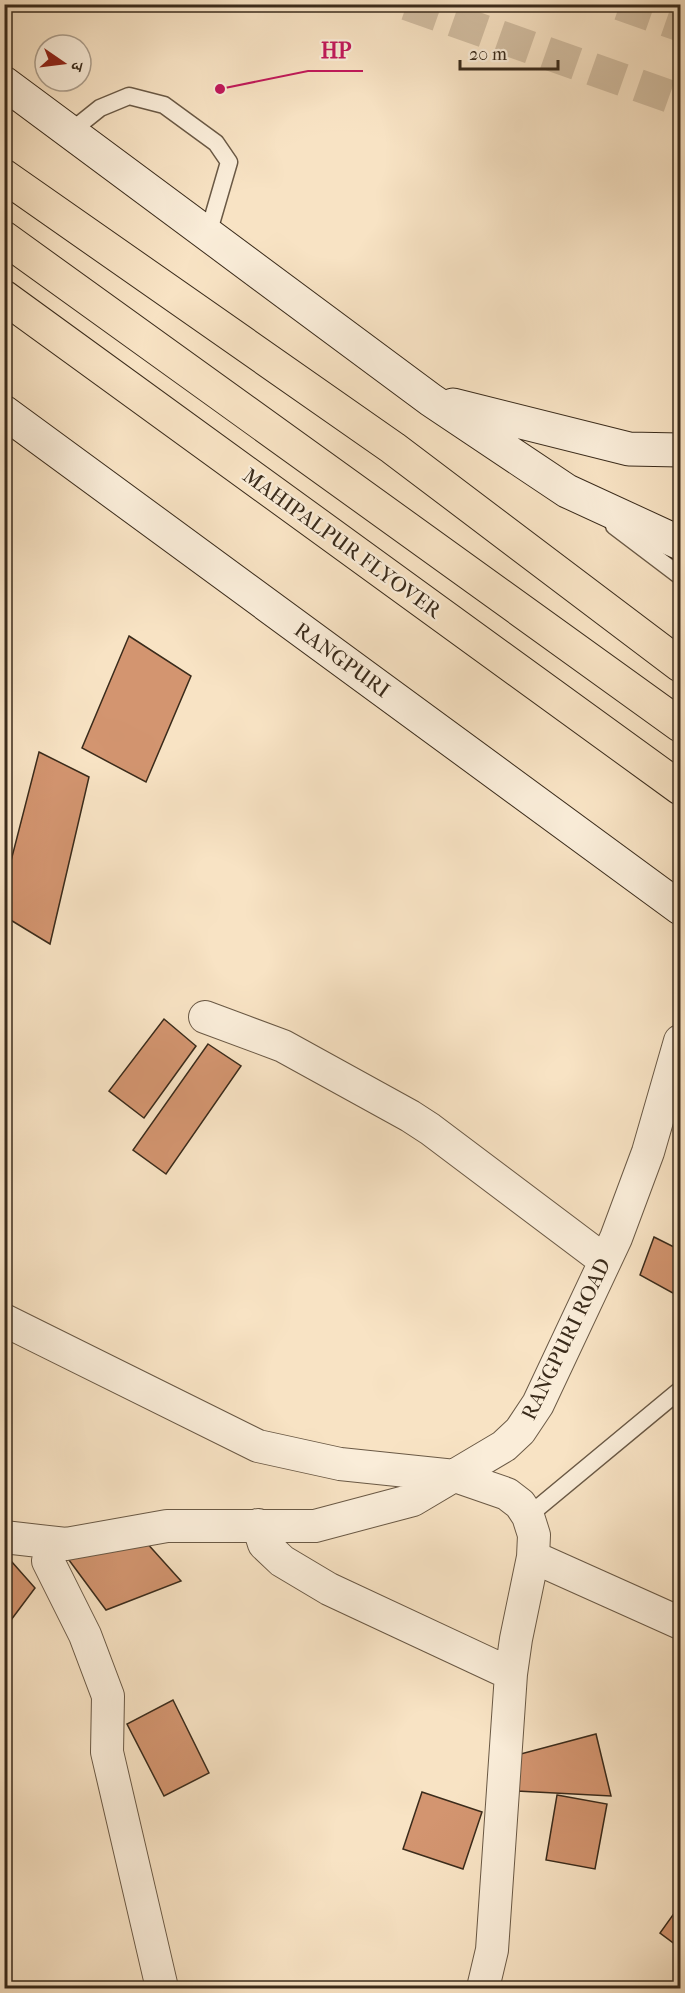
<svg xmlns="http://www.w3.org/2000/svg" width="685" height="1993" font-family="'IM FELL French Canon','Noto Serif Devanagari',serif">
<rect width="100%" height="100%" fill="#f8e3c4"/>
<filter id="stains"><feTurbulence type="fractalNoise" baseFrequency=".00333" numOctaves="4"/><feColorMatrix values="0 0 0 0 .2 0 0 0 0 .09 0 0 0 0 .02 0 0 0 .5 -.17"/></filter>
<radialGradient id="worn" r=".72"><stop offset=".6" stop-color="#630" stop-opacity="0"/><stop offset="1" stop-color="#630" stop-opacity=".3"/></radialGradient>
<!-- building -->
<path fill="#d39570" stroke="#3a2b1b" stroke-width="1.5" d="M129,636L191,676L146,782L82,748Z
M39,752L89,777L50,944L4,916V888Z
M164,1019L196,1046L144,1118L109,1091Z
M208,1044L241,1066L166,1174L133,1150Z
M654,1237L680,1250V1297L640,1275Z
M145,1541L181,1581L106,1610L66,1556Z
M4,1553L35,1588L11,1620L4,1617Z
M173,1700L209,1773L164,1796L127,1724Z
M596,1734L611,1796L517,1791L513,1756Z
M422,1792L482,1812L463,1869L403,1849Z
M557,1795L607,1804L595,1869L546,1860Z
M680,1905V1948L660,1933Z"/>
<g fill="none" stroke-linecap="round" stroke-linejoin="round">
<!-- trunk-tunnel -->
<path stroke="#d2bea2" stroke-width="33" stroke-dasharray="33 16" stroke-linecap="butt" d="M407,4L680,100
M620,4L680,25"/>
<!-- service casing -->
<g stroke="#6a5945" stroke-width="19">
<path id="service" d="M70,132L100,108L129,96L164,105L216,143L229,162L208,234
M614,526L680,576
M528,1516L680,1390"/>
</g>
<!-- minor casing -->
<g stroke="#6a5945" stroke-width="34">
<path id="minor" d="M205,1017L283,1046L410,1116L430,1129L604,1260
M4,1320L258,1446L340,1464L455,1476L507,1494L520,1504L528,1516L534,1535L533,1557L516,1639L511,1674L492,1950L483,1988
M258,1525L264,1544L282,1561L329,1589L511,1674
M4,1537L66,1544L167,1526H315L413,1500L504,1446L520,1431L538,1404L616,1238L648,1152L680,1041
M52,1543L48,1561L85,1635L108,1696L107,1752L162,1988
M533,1557L680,1623"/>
</g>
<!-- secondary casing -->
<g stroke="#3a2b1b" stroke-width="35">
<path id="secondary" d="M4,83L431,400L567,491L680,543
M453,405L629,449L680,450
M4,412L680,908"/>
</g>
<!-- motorway casing -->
<g stroke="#3a2b1b" stroke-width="35">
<path id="motorway" d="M4,176L393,448L680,665
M4,238L680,725
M4,297L680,788"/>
</g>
<!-- service -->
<use href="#service" stroke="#faedd9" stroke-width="16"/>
<!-- minor -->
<use href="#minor" stroke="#faedd9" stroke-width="32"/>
<!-- secondary -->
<use href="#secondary" stroke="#faedd9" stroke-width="33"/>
<!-- motorway -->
<use href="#motorway" stroke="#f8e3c4" stroke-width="33"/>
</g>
<g text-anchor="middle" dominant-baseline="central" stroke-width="4.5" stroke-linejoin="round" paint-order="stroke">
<!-- street labels -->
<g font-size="21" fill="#3a2b1b" stroke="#faedd9">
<text transform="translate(342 543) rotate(36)">MAHIPALPUR FLYOVER</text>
<text transform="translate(342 660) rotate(36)">RANGPURI</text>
<text transform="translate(566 1339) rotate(-64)">RANGPURI ROAD</text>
</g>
</g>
<!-- callouts -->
<path fill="none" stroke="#c2185b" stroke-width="2" d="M220 89L308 71H363"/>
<circle fill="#c2185b" stroke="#faedd9" stroke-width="2" cx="220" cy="89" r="6"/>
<g font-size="22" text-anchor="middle" font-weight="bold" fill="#c2185b" stroke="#faedd9" stroke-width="4.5" stroke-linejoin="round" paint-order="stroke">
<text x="336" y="58">HP</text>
</g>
<!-- margin -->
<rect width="685" height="1993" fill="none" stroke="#f8e3c4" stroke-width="24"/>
<rect x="6" y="6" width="673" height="1981" fill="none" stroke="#3a2b1b" stroke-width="3"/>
<rect x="12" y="12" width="661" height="1969" fill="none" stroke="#3a2b1b" stroke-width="1.5"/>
<!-- north arrow -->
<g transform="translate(63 63) rotate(104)"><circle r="28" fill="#faedd9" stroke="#ad9f8d" stroke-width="1.5"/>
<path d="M0-4.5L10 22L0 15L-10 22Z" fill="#8f2418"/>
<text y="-9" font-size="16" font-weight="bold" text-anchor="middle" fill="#3a2b1b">उ</text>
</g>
<!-- scale -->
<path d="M460 60v9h98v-9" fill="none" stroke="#3a2b1b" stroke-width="3"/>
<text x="469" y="60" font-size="18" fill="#3a2b1b" stroke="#faedd9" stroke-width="4.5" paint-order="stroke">20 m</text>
<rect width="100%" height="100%" filter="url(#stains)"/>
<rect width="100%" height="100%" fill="url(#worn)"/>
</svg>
